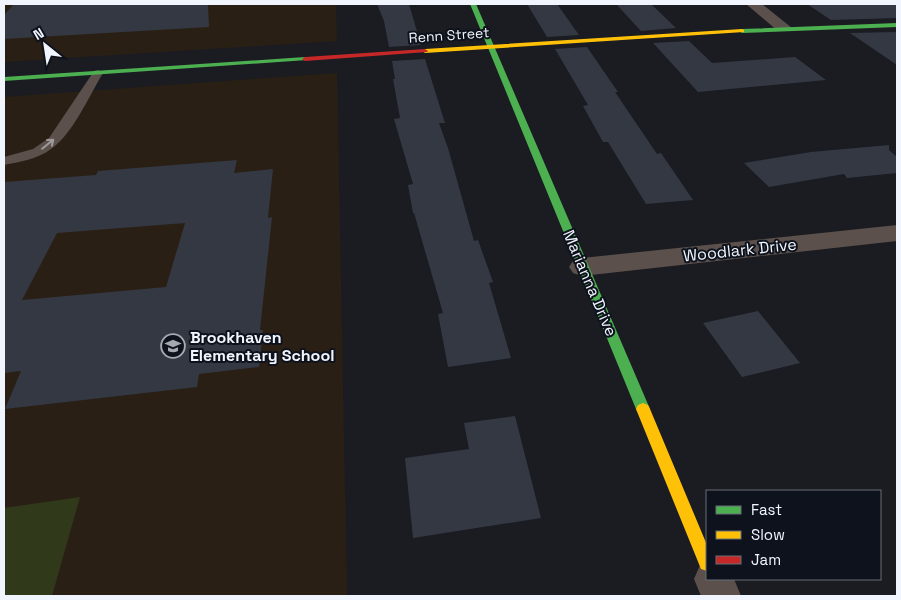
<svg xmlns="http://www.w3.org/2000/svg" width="901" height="600" font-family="'Space Grotesk',sans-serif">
<rect width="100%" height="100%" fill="#1a1c22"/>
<!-- industrial -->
<path fill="#2a1f15" d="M4,4H336L337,41L4,62Z
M337,73L347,596H4V97Z"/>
<!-- green -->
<path fill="#31391b" d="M80,497L52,596H4V508Z"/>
<!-- building -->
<path fill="#333843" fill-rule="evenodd" d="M14,4H208L209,27L4,39V15Z
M377,4H409L421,45L389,47L384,21Z
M527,4H557L579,35L547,37Z
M616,4H651L676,28L641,31Z
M807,4H897V18L831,20Z
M897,32V65L850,33Z
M689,41L712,63L795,57L826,80L698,92L653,43Z
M587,47L618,92H615L657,154L661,153L693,200L646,204L608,142H603L583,106L588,105L555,49Z
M425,59L445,123H439L448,148L474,241L478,240L493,282L489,283L511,358L448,367L438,314L443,313L414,213H413L408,185L413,184L394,119L400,118L393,79H395L392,61Z
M889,145V150L897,157V173L847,178L844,174L769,187L744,163L811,152Z
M237,160L234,173L273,169L268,218L272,217L260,330H263L259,367L199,374L197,387L5,409L21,371L4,373V182L96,175L98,171ZM185,223L166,287L22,300L57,233Z
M758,311L800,363L742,377L703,323Z
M515,416L541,518L413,538L405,458L469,449L464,423Z"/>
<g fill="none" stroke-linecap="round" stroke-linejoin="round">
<!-- lane -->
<path fill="#5b504b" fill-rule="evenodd" d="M98,70L103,73C89,96 73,134 51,149C38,159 19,162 4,165V157L33,149L49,138L94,71Z"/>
<!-- street -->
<path fill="#5b504b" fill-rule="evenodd" d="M746,4H762L792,28L790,31H778Z
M897,225V241L582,276L573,273L569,267L573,261L582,258Z
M707,562V579H734L741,596H701L694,579L700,565Z"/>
<!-- fast -->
<path fill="#4caf50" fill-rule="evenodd" d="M470,4H476L650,409L648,413L643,415L638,413L636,409Z
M897,23V27L742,33L739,31L742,29Z
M305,57L307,58V60L4,81V77Z"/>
<!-- slow -->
<path fill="#ffc107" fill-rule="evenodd" d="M742,29L744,30V32L425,53L422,51L425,49Z
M643,403L648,405L650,409L707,545V571L701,569L636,409L638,405Z"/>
<!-- jam -->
<path fill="#c62828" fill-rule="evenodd" d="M425,49L428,51L427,52L305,61L302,59L305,57Z"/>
</g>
<!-- one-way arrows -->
<defs><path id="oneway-shaft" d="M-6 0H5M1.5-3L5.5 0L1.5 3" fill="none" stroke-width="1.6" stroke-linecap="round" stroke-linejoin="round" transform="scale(1.25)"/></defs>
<use stroke="#9e9a9b" href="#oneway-shaft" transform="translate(48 144) rotate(-39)"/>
<!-- icons -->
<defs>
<g id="school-ring" transform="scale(1.25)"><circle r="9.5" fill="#0d121c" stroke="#a6a9b0" stroke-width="1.5"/><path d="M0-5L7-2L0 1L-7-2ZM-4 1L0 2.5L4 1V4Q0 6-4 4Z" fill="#a6a9b0"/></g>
</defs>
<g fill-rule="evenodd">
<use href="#school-ring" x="173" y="346"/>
</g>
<g text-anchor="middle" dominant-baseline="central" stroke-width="4" stroke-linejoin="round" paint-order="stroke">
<!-- far-street labels -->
<g font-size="14" fill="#f1f5fd" stroke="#0d121c">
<text transform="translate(449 35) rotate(-4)">Renn Street</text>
</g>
<!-- street labels -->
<g font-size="16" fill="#f1f5fd" stroke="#0d121c">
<text transform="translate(740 250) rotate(-6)">Woodlark Drive</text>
<text transform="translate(590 283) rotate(67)">Marianna Drive</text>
</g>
<!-- poi labels -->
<g font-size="16" font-weight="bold" fill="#f1f5fd" stroke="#0d121c" text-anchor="start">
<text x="190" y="337">Brookhaven<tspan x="190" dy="18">Elementary School</tspan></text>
</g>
</g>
<!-- border -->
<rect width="901" height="600" fill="none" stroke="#f1f5fd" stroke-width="10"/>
<!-- legend -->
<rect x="706" y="490" width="175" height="90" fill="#0d121c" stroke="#686d76"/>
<rect x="716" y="506" width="25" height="8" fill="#4caf50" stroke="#686d76"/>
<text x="751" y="515" font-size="15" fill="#f1f5fd">Fast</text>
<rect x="716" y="531" width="25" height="8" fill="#ffc107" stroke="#686d76"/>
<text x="751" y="540" font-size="15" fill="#f1f5fd">Slow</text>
<rect x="716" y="556" width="25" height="8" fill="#c62828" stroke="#686d76"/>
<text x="751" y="565" font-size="15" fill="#f1f5fd">Jam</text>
<!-- north arrow -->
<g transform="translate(45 45) rotate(330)" stroke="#0d121c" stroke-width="4" paint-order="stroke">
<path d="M0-4L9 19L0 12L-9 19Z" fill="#f1f5fd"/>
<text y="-8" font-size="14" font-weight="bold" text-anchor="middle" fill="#f1f5fd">N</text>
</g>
</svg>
